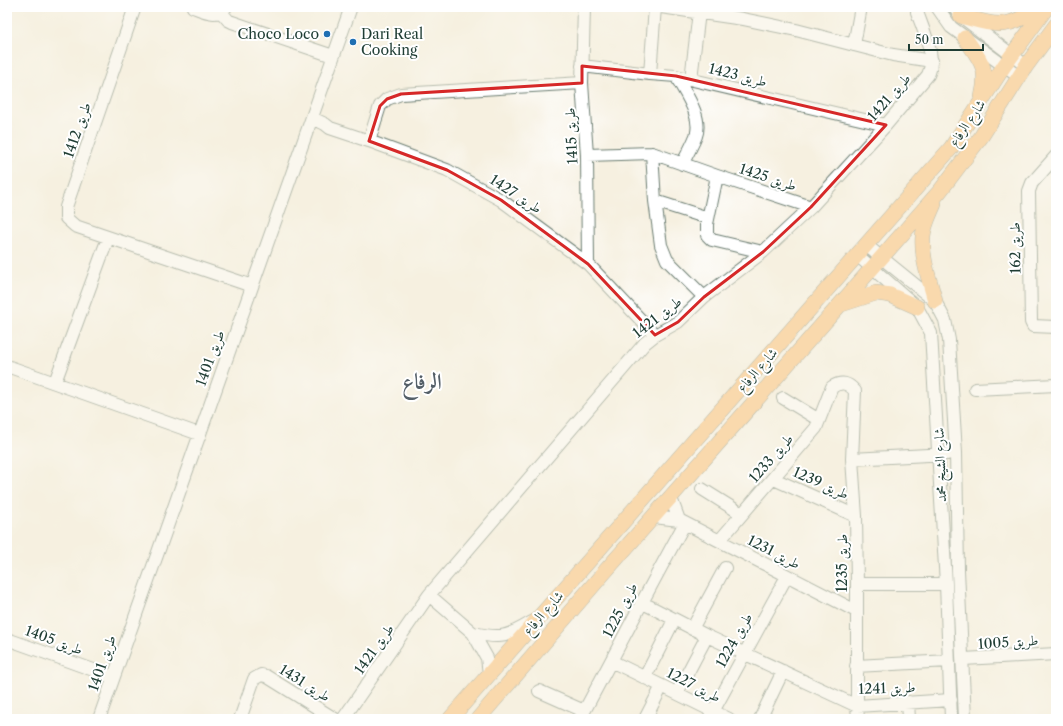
<svg xmlns="http://www.w3.org/2000/svg" width="1063" height="726" font-family="'Libre Caslon Text',Amiri,serif">
<rect width="100%" height="100%" fill="#fff"/>
<filter id="ink" filterUnits="userSpaceOnUse"><feTurbulence type="fractalNoise" baseFrequency=".025" numOctaves="2"/><feDisplacementMap in="SourceGraphic" scale="8" xChannelSelector="R" yChannelSelector="G"/><feConvolveMatrix kernelMatrix="1 2 1 2 8 2 1 2 1" color-interpolation-filters="sRGB"/></filter>
<filter id="wash" filterUnits="userSpaceOnUse"><feTurbulence type="fractalNoise" baseFrequency=".012" numOctaves="4" result="noise"/><feDisplacementMap in="SourceGraphic" scale="16" xChannelSelector="R" yChannelSelector="G"/><feGaussianBlur stdDeviation="0.9" result="paint"/><feColorMatrix in="noise" values="0 0 0 0 0 0 0 0 0 0 0 0 0 0 0 0 0 1.4 0 .05"/><feComposite in="paint" operator="in"/></filter>
<g filter="url(#wash)">
<rect width="100%" height="100%" fill="#f6f0e0"/>
</g>
<g filter="url(#ink)">
<g fill="none" stroke-linecap="round" stroke-linejoin="round">
<!-- minor casing -->
<g stroke="#6a7c70" stroke-width="14">
<path id="minor" d="M135,7L66,207V218L75,226L252,286
M193,7C204,11 217,18 226,7
M584,7L582,83L587,155L588,264
M661,7L743,19L796,30L893,55L932,61
M937,7L951,27L1019,77
M954,7L961,16L1026,66
M221,12L228,20L232,22L333,56
M854,45L861,7
M582,66L650,74L676,76L886,125
M650,74L655,7
M676,76C685,93 703,117 696,136C692,146 687,155 682,164
M691,79L699,12
M312,118L325,124L330,128L369,141L447,170L501,200L588,264L655,335
M369,141L380,106L387,99L401,94L582,83
M652,153L655,201L661,245L667,260L704,297
M587,155L652,153L717,176L811,207
M1056,156L1032,183L1029,191L1031,322L1033,326L1056,327
M717,176L707,224V235L712,240L763,252
M655,201L708,218
M866,245L935,301L945,320L949,340L956,453L958,570L965,719
M857,255L917,307L931,333L946,584L951,719
M7,366L199,434
M55,382L108,238
M975,389L1056,385
M783,398L819,420
M852,459L947,454
M774,479L856,516
M702,489L742,514
M671,498L679,520
M654,517L679,520L856,611
M720,540L816,428L832,387C842,381 848,383 855,391L852,459L856,516L857,584V706L858,719
M857,584H946
M429,595L473,633L487,658L489,674
M641,602L707,636L857,706L951,700
M692,629L725,568
M473,633C502,639 507,637 532,622
M7,639L113,677
M963,659L1056,654
M611,661L729,719
M856,666L949,661
M645,677L674,620
M539,691L584,711
M677,693L707,636
M908,702L909,719
M99,719L351,7
M240,719L254,679L261,675L266,676L335,719
M343,719L429,595L645,343L655,335L678,322L704,297L763,252L811,207L886,125L928,75C937,57 923,30 917,12
M580,719C615,654 649,588 685,523
M645,719L662,686
M709,719L787,576
M760,719L783,671"/>
</g>
<!-- major casing -->
<g stroke="#6a7c70" stroke-width="16">
<path id="major" d="M961,16C995,25 1009,31 1038,7
M965,38C981,61 989,68 982,97
M934,204C930,214 924,225 923,236C921,258 930,281 935,301
M842,304L876,293L890,295L917,307
M450,719L951,148L1004,66L1047,7
M478,719L602,575L940,191L981,137L1026,66L1056,25"/>
</g>
<!-- minor -->
<use href="#minor" stroke="#fff" stroke-width="12"/>
<!-- major -->
<use href="#major" stroke="#fdbc6f" stroke-width="15"/>
</g>
</g>
<!-- marked area -->
<path d="M0 0H1063V726H0ZM582,66L676,76L886,125L811,207L763,252L704,297L678,322L655,335L588,264L501,200L447,170L369,141L380,106L387,99L401,94L582,83Z" fill="#f6f0e0" fill-opacity=".55" fill-rule="evenodd"/>
<path fill="none" stroke="#d62828" stroke-width="3" stroke-linejoin="round" d="M582,66L676,76L886,125L811,207L763,252L704,297L678,322L655,335L588,264L501,200L447,170L369,141L380,106L387,99L401,94L582,83Z"/>
<!-- markers -->
<g fill="#1f6fb2" stroke="#fff" stroke-width="1.5">
<circle cx="327" cy="34" r="4"/>
<circle cx="353" cy="42" r="4"/>
</g>
<g text-anchor="middle" dominant-baseline="central" stroke-width="4" stroke-linejoin="round" paint-order="stroke">
<!-- poi labels -->
<g font-size="14" fill="#1f3d34" stroke="#fff" text-anchor="end">
<text x="319" y="34">Choco Loco</text>
<text x="361" y="34" text-anchor="start">Dari Real<tspan x="361" dy="16">Cooking</tspan></text>
</g>
<!-- street labels -->
<g font-size="14" fill="#1f3d34" stroke="#fff">
<text transform="translate(738 75) rotate(14)">طريق 1423</text>
<text transform="translate(889 97) rotate(-49)">طريق 1421</text>
<text transform="translate(967 123) rotate(-56)">شارع الرفاع</text>
<text transform="translate(77 130) rotate(-71)">طريق 1412</text>
<text transform="translate(571 136) rotate(-93)">طريق 1415</text>
<text transform="translate(768 177) rotate(18)">طريق 1425</text>
<text transform="translate(516 194) rotate(33)">طريق 1427</text>
<text transform="translate(1015 248) rotate(-91)">طريق 162</text>
<text transform="translate(657 317) rotate(-38)">طريق 1421</text>
<text transform="translate(210 358) rotate(-70)">طريق 1401</text>
<text transform="translate(757 370) rotate(-49)">شارع الرفاع</text>
<text transform="translate(771 458) rotate(-49)">طريق 1233</text>
<text transform="translate(940 465) rotate(-92)">شارع الشيخ محمد</text>
<text transform="translate(821 483) rotate(24)">طريق 1239</text>
<text transform="translate(774 552) rotate(27)">طريق 1231</text>
<text transform="translate(842 563) rotate(-90)">طريق 1235</text>
<text transform="translate(620 610) rotate(-63)">طريق 1225</text>
<text transform="translate(543 613) rotate(-49)">شارع الرفاع</text>
<text transform="translate(54 640) rotate(20)">طريق 1405</text>
<text transform="translate(734 640) rotate(-61)">طريق 1224</text>
<text transform="translate(1008 642) rotate(-4)">طريق 1005</text>
<text transform="translate(374 649) rotate(-55)">طريق 1421</text>
<text transform="translate(102 663) rotate(-71)">طريق 1401</text>
<text transform="translate(305 683) rotate(32)">طريق 1431</text>
<text transform="translate(694 685) rotate(27)">طريق 1227</text>
<text transform="translate(887 688) rotate(-2)">طريق 1241</text>
</g>
<!-- town labels -->
<g font-size="22" font-weight="bold" fill="#545f68" stroke="#fff">
<text x="422" y="381">الرفاع</text>
</g>
</g>
<!-- margin -->
<rect width="1063" height="726" fill="none" stroke="#fff" stroke-width="24"/>
<!-- scale -->
<path d="M909 44v6h74v-6" fill="none" stroke="#1f3d34" stroke-width="2"/>
<text x="915" y="44" font-size="12" fill="#1f3d34" stroke="#ffffff" stroke-width="3" paint-order="stroke">50 m</text>
</svg>
